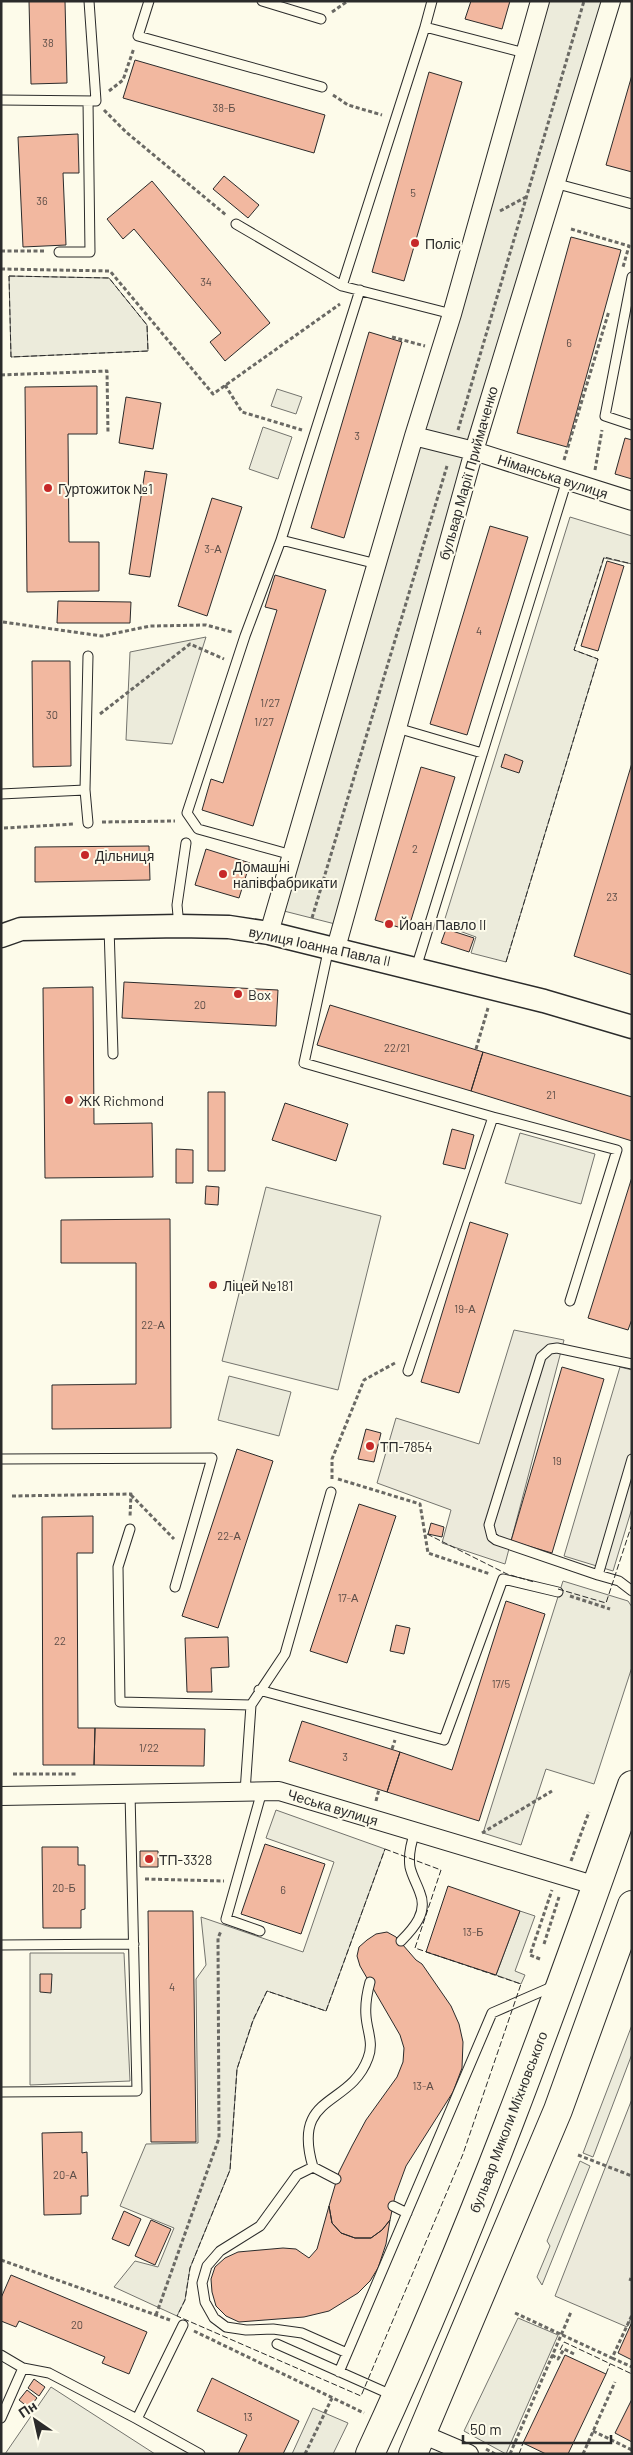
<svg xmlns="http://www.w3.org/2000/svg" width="633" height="2455" font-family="Barlow,sans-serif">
<rect width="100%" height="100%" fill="#fdfbea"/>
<!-- green -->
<path fill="#ecebdb" stroke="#74746e" d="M540,1H611L343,926L276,909Z
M9,276L109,278L147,325L148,351L11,357Z
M277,389L302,397L296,414L271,406Z
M263,427L292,437L278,479L249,469Z
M570,517L632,536V564L604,558L574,650L598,659L506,962L471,953L476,937L443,925Z
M206,637L172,744L126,740L130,652Z
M520,1133L595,1154L581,1204L505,1183Z
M266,1187L381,1216L338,1390L222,1361Z
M229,1376L291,1392L279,1436L218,1420Z
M563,1581L628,1601L632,1607V1667L594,1784L546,1769L521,1845L483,1833Z
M276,1810L385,1849L326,2011L267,1991L253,2021L237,2069L230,2170L190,2268L185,2300L177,2316L114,2287L135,2261L158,2267L174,2228L120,2206L146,2144L198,2143L196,1979L206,1965L201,1917L303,1952L334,1862L266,1838Z
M520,1911L535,1916L515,1971L525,1975L521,1984L496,1975Z
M30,1953H124L130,2081L30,2085Z
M632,2025V2054L593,2157L583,2153Z
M580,2161L590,2166L542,2285L537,2277L550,2246L547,2241Z
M518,2318L558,2335L506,2454L464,2431Z
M51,2387L155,2454H5Z
M313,2408L348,2423L333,2454H292Z"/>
<!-- parking -->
<path fill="#eceadb" stroke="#74746e" d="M514,1330L564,1340L505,1564L442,1543L451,1510L377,1483L396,1418L479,1444Z
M620,1367L632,1370V1508L613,1571L564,1556Z
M632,2099V2315L627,2327L555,2296Z"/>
<!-- building -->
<path fill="#f2b8a0" stroke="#2b2b2b" d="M29,1H65L67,83L31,84Z
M471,1H510L502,29L465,19Z
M135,60L325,115L314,153L123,98Z
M429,72L462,82L404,281L372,272Z
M632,75V172L606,165Z
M78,134L79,173H63L66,245L23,247L18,137Z
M224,176L259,205L248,218L213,189Z
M152,181L270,323L225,361L210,342L221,333L134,229L123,239L107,219Z
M571,237L621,250L567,447L517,433Z
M369,332L402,342L344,538L311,528Z
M97,386V434H68L69,542H99V591L27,592L25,387Z
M126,397L161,403L153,449L119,443Z
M625,438L632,440V479L615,474Z
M145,471L167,474L150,577L129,574Z
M212,498L242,507L207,616L178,606Z
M490,526L528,537L467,735L430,724Z
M607,561L624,566L598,651L581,646Z
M275,575L326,590L253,826L202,810L211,779L223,783L277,610L265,607Z
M58,601L131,602L130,623H57Z
M32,661H70L71,766L33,767Z
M505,754L523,761L519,773L501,767Z
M632,763V975L574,956Z
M421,767L455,777L408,930L375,920Z
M149,846L150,880L35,882V847Z
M206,849L250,863L239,898L195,885Z
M446,929L474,938L469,952L441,943Z
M124,982L278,990L276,1026L122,1018Z
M93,987L94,1124L152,1123L153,1177L45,1178L43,988Z
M330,1005L483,1052L471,1091L317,1045Z
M483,1052L632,1097V1141L471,1091Z
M208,1092H225V1171H208Z
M285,1103L348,1124L336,1161L272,1140Z
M452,1129L474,1135L465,1169L443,1164Z
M176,1149L193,1150V1183H176Z
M632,1177V1319L628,1330L588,1318Z
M206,1186L219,1187L218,1205L205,1204Z
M170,1219L171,1428L52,1429V1385L136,1384V1263H61V1220Z
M470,1222L508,1234L459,1393L421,1382Z
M562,1367L604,1379L552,1553L511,1541Z
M366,1429L381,1433L374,1462L358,1459Z
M237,1449L273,1461L218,1628L182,1616Z
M359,1504L396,1516L347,1663L310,1651Z
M93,1516V1553H77L78,1728H95L94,1765H43L42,1517Z
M431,1523L444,1527L442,1537L428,1534Z
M506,1601L545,1614L479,1821L387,1792L400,1752L452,1770Z
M396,1625L410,1628L404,1654L390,1651Z
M228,1637L229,1667L211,1668L212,1692H187L185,1638Z
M302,1721L400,1752L387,1792L289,1761Z
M95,1728L205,1729L204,1766L94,1765Z
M265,1844L325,1864L301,1934L241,1914Z
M42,1847H78V1865H85V1909L81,1910V1928H43Z
M140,1851H158V1867H140Z
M448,1886L520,1911L496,1975L426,1952Z
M148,1911H193L196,2142H151Z
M387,1932L396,1937L416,1960L422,1964L451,2006L459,2024L463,2042L462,2068L453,2092L406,2166L395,2196L390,2220L382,2230L371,2238H355L341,2233L332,2223L329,2206L339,2172L352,2146L366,2120L397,2077L403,2062L404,2048L400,2035L360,1966L357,1956L359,1947L367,1940L376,1934Z
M40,1974H52L51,1993L40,1992Z
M82,2132V2153L87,2152L88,2196H81V2214L44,2215L42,2133Z
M329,2206L332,2223L341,2233L355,2238H371L382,2230L390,2220L386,2244L378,2268L370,2281L358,2293L329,2311L304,2317L239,2322L226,2316L216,2306L212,2292L211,2279L215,2267L225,2258L238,2252L283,2248L296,2249L309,2258L317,2249Z
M124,2211L141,2219L129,2246L112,2239Z
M151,2220L171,2229L155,2265L135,2256Z
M11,2275L147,2332L129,2374L102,2363L105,2357L19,2321L16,2327L1,2321V2298Z
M632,2322V2360L618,2353Z
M565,2355L606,2374L568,2454H546L523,2443Z
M212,2378L299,2421L283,2454H238L247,2435L197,2411Z
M34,2379L45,2387L39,2396L28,2388Z
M27,2390L37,2398L29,2408L19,2400Z
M632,2399V2442L615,2433Z"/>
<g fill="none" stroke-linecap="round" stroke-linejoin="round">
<!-- service casing -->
<g stroke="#2b2b2b" stroke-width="11">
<path id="service" d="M149,1L138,36L322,87
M262,1L321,19
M425,27L432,1
M1,100L96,101L89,1
M554,183L632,204
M236,224L342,286L452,314
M59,252H90L88,101
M632,277L605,416L632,425
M342,286L425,27L525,53
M281,540L377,564
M397,728L482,753
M85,790L88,656
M1,794L85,790L88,823
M292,855L198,829L187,813L245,636L281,540L360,290
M179,926L177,905L186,843
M109,927L113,1054
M329,947L304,1063L493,1117L408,1371
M416,968L567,480
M493,1117L617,1150L570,1301
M1,1459L212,1458L175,1587
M632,1459L598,1575L619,1581L632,1591
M130,1529L118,1567L120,1702L251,1705
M598,1575L496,1540L492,1537L489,1525L541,1357L550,1349L557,1348L632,1364
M259,1690L444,1740L503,1579L558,1592
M245,1792L251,1705L285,1654L331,1492
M260,1931L226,1919L262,1791
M401,1941C414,1928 428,1912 420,1893C417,1884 412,1876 410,1867C408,1854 411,1843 415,1832
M1,1945L134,1944
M1,2092L137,2091L130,1793
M313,2167L336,2179
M393,2206L407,2213
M277,2344L394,2396
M347,2353L302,2333L273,2329L246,2330L226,2327L214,2318L205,2302L202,2283L207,2266L220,2251L260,2226L297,2175L313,2167C291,2093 350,2108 368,2058C374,2043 367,2031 366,2016C365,2005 367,1993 370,1982
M1,2355L23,2368L49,2373L137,2419L183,2325
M339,2372L492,2013L554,1986
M1,2418L23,2368
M137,2419L200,2454"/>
</g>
<!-- minor casing -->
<g stroke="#2b2b2b" stroke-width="20">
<path id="minor" d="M414,436L474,451L632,501
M269,933L414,436L452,314L540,1
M336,948L474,451L611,1
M1,1796L279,1791L597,1886
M422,2434L469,2454"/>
</g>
<!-- tertiary casing -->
<g stroke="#2b2b2b" stroke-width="25">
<path id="tertiary" d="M1,936L21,929L179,926L229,927L269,933L544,1001L632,1027"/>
</g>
<!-- trunk casing -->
<g stroke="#2b2b2b" stroke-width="30">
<path id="trunk" d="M370,2454C471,2236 553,2011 632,1785
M413,2454L558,2110L632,1905"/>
</g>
<!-- path -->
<path stroke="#6a6964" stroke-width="3" stroke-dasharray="4 2.5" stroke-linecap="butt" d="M332,12L348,1
M109,91L123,80L134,48
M333,95L348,105L382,115
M104,110L126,132L226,215
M500,211L526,197
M571,229L629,246L623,267
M1,251H46
M1,269L110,271L213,394L340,304
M392,337L425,346
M1,375L107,371L108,434
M225,385L242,412L302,430
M458,430L584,1
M564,460L609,311
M595,470L602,430
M3,622L102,636L150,626L206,625L232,632
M100,714L190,644L224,659
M102,822L175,821
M4,828L75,824
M312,918L447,466
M476,1049L488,1008
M332,1479V1459L364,1380L395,1363
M338,1479L420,1504L428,1553L490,1574
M131,1495L174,1539
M12,1496L131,1494L130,1517
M570,1596L610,1609
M392,1749L395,1740
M13,1774H78
M376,1801L379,1789
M482,1833L552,1791
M571,1861L589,1812
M145,1879L224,1881
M544,1944L559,1897
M540,1959L530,1955L552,1890
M578,2155L632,2176
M1,2260L170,2320
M629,2279L632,2280
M515,2313L612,2358L632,2315
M156,2315L219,2138L218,1938L221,1931
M194,2331L364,2413
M552,2355L558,2359L564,2349L576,2355
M612,2358L632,2367
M593,2431L632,2450
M486,2449L495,2454
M305,2454L332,2398
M510,2454L571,2312
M583,2454L615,2382"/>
<!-- service -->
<use href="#service" stroke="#fdfbea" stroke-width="9"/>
<!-- minor -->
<use href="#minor" stroke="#fdfbea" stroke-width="18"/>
<!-- tertiary -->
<use href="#tertiary" stroke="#fdfbea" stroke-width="22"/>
<!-- trunk -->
<use href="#trunk" stroke="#fdfbea" stroke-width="28"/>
<!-- fence -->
<path stroke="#2b2b2b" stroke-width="1" stroke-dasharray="6 2.5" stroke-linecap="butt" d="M9,276L109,278L147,325L148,351L11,357Z
M506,962L598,659L574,650L604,557L632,564
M427,1534L507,1574L534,1582
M558,1589L606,1603L632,1524
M385,1849L441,1870L415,1948L521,1984L463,2154L361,2396L177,2316L185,2300L190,2268L230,2170L237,2069L253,2020L267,1991L326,2011Z
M560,2350L564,2342L632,2374
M606,2374L610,2364
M519,2454L523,2443"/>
</g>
<!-- markers -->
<g fill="#c62828" stroke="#fdfbea" stroke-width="2">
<circle cx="415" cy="243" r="5"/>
<circle cx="48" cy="488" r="5"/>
<circle cx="85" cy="855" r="5"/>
<circle cx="223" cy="874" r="5"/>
<circle cx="389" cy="924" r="5"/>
<circle cx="238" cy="994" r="5"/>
<circle cx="69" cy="1100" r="5"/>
<circle cx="213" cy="1285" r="5"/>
<circle cx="370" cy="1446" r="5"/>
<circle cx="149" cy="1859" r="5"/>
</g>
<g text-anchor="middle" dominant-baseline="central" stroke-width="4" stroke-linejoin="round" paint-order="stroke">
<!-- number labels -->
<g font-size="11" fill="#5d4e48">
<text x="48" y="42">38</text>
<text x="224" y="107">38-Б</text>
<text x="413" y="192">5</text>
<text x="42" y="200">36</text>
<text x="206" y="281">34</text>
<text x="569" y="342">6</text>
<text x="357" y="435">3</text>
<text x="213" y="548">3-А</text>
<text x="479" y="630">4</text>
<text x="270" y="702">1/27</text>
<text x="52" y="714">30</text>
<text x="264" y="721">1/27</text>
<text x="415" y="848">2</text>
<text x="612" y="896">23</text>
<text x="200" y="1004">20</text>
<text x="397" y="1047">22/21</text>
<text x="551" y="1094">21</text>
<text x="465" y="1308">19-А</text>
<text x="153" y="1324">22-А</text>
<text x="557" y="1460">19</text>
<text x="229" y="1535">22-А</text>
<text x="348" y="1597">17-А</text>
<text x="60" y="1640">22</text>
<text x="501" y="1683">17/5</text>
<text x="149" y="1747">1/22</text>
<text x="345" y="1756">3</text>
<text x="64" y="1887">20-Б</text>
<text x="283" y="1889">6</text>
<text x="473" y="1931">13-Б</text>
<text x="172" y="1986">4</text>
<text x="423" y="2085">13-А</text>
<text x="65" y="2174">20-А</text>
<text x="77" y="2324">20</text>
<text x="248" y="2416">13</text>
</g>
<!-- poi labels -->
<g font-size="14" fill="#2b2b2b" stroke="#fdfbea" text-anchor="start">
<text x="425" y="243">Поліс</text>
<text x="58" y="488">Гуртожиток №1</text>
<text x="95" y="855">Дільниця</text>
<text x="233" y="866">Домашні<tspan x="233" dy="16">напівфабрикати</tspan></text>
<text x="399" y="924">Йоан Павло II</text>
<text x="248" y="994">Box</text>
<text x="79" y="1100">ЖК Richmond</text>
<text x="223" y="1285">Ліцей №181</text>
<text x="380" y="1446">ТП-7854</text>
<text x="159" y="1859">ТП-3328</text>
</g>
<!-- street labels -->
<g font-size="14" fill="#2b2b2b" stroke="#fdfbea">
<text transform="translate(468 473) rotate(-74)">бульвар Марії Приймаченко</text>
<text transform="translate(553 476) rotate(18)">Німанська вулиця</text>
<text transform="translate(320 946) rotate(12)">вулиця Іоанна Павла II</text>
<text transform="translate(333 1807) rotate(17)">Чеська вулиця</text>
<text transform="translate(508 2122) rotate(-69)">бульвар Миколи Міхновського</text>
</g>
</g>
<!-- border -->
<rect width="633" height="2455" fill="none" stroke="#2b2b2b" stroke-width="5"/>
<!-- north arrow -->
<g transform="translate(35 2420) rotate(326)" stroke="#fdfbea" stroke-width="4" paint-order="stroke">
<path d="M0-4L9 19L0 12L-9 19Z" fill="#2b2b2b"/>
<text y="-8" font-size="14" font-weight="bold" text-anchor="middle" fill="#2b2b2b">Пн</text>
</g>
<!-- scale -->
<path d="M463 2435v8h148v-8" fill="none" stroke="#2b2b2b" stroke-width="2.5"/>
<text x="470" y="2435" font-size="15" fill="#2b2b2b" stroke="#fdfbea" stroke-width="4" paint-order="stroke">50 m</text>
</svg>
